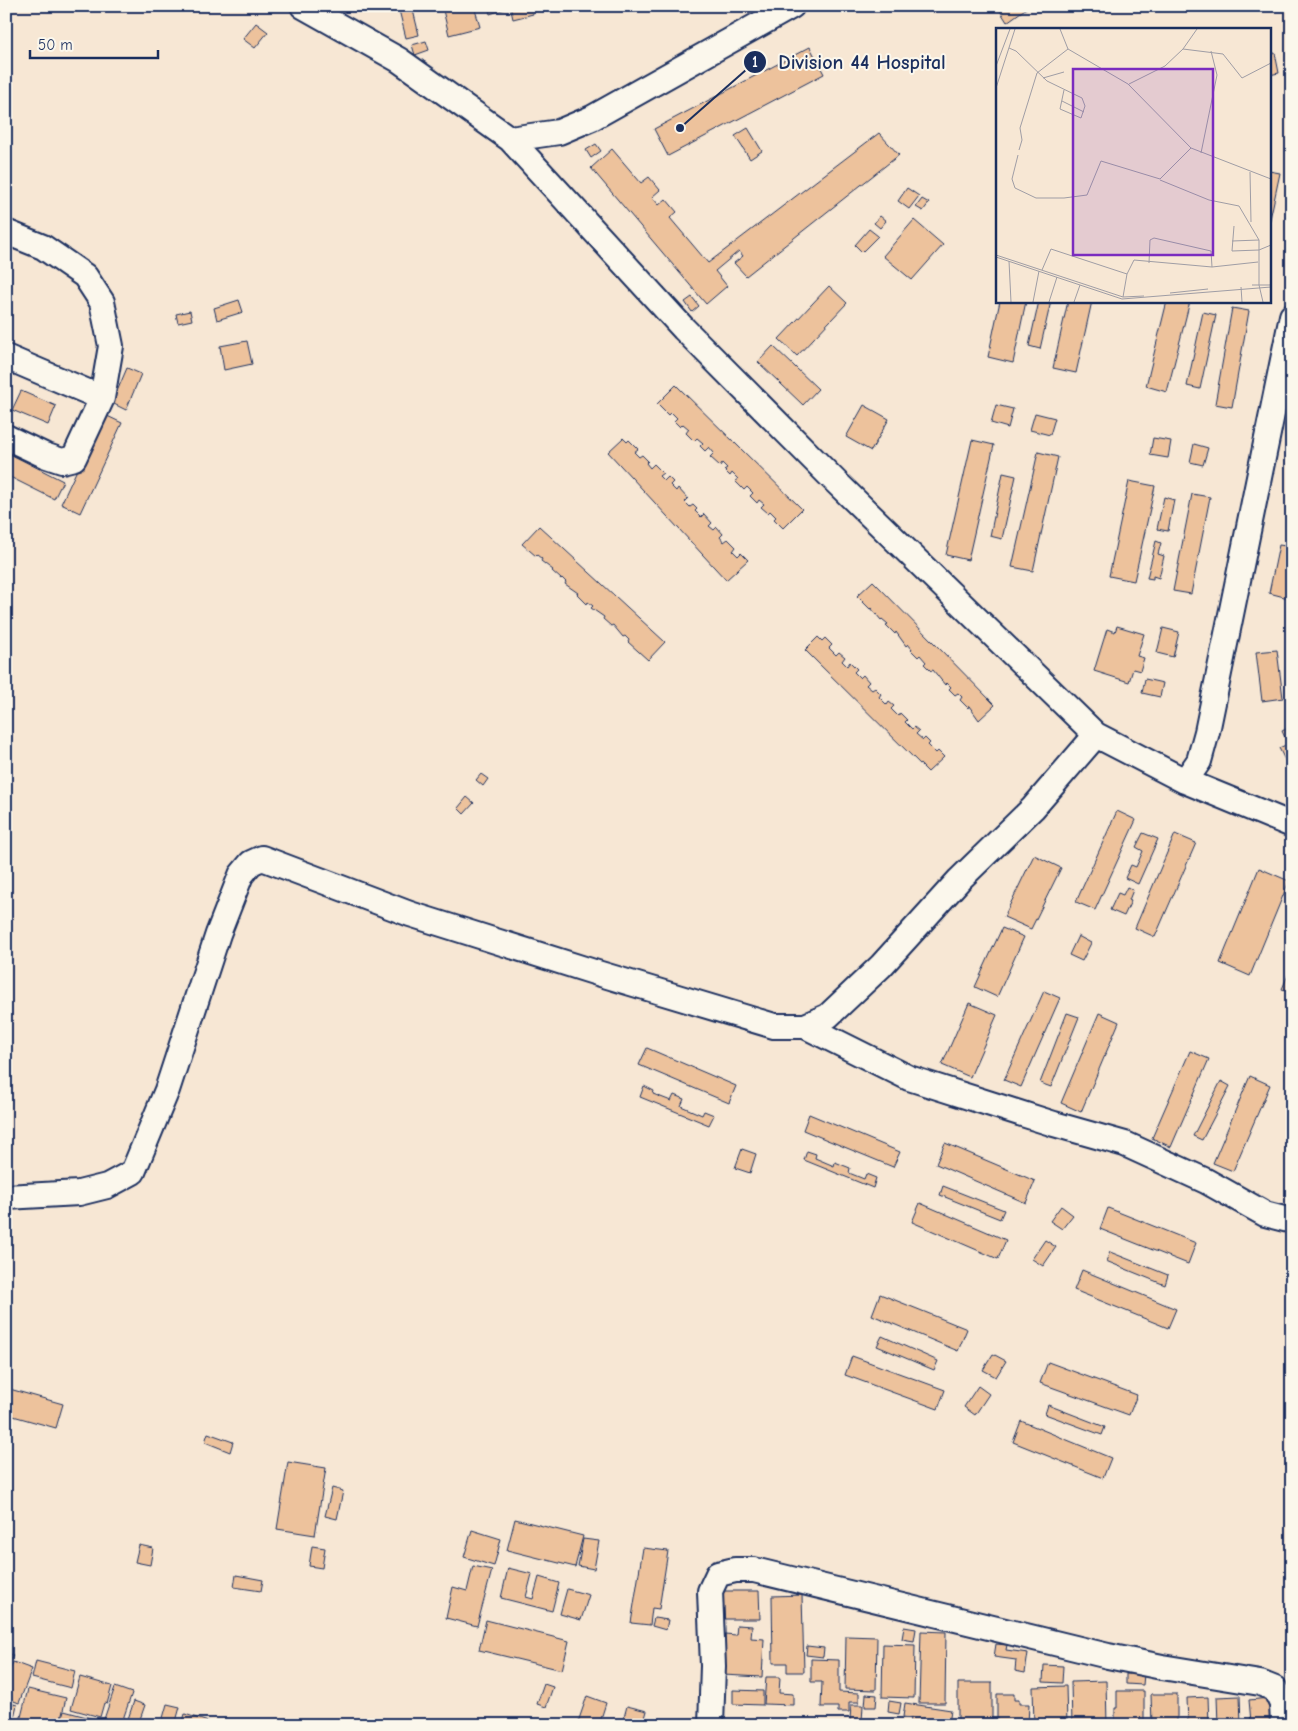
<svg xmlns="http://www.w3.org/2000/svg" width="1298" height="1731" font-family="'Comic Neue',sans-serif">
<rect width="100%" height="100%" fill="#f7e7d4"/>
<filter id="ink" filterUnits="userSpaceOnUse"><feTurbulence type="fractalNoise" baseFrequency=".02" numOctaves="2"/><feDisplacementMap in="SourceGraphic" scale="10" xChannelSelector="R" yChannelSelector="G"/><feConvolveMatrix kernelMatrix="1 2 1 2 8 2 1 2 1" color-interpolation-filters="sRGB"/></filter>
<g filter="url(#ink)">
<!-- building -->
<path fill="#edc29c" stroke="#1b2f5e" d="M398,6H412L419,35L406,38Z
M442,6H474L480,27L449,35Z
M488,6H504L505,9L490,14Z
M510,6H531L533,14L513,19Z
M997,6H1027L1028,7L1007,22Z
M256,23L268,32L255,48L243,39Z
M426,41L429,50L415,55L412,45Z
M810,47L824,74L668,156L654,129Z
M1275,53L1279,73L1269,75V54Z
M748,128L762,151L750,159L735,136Z
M879,133L899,155L746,276L734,263L743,256L739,251L715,271L727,286L706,304L591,168L612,149L641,183L649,177L660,190L652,197L659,205L666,199L677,212L670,218L708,263Z
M596,144L601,151L591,158L586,150Z
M1269,171L1280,173L1269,224Z
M907,188L919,196L909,209L898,201Z
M922,199L929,203L923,211L916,207Z
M880,216L886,221L880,228L874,223Z
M914,220L943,245L912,280L883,256Z
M869,229L878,236L862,252L855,245Z
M829,286L847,303L797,356L779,339Z
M692,297L699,306L692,312L685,302Z
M239,300L243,312L217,320L214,308Z
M1000,301H1026L1013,363L988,357Z
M1039,301H1051L1040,349L1029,346Z
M1068,301H1092L1076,373L1053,368Z
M1167,301H1190L1167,392L1146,386Z
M1232,308L1249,311L1232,407L1215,404Z
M190,311L192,320L178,323L176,314Z
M1203,312L1216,315L1200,389L1187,386Z
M247,341L252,364L224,370L220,346Z
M773,346L818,389L803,405L758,362Z
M127,368L141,374L126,410L112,403Z
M676,385L802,509L783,528L774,519L776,517L770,511L768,513L761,507L764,504L759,500L757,503L750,496L753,493L747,487L744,490L735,481L738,479L732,473L730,476L724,470L727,468L722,463L720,466L710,457L714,453L709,447L705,451L700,446L703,443L697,438L694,441L686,433L689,429L683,424L680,427L674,421L677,418L671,412L668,415L657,404Z
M21,391L56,406L48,425L12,410Z
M864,405L889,419L871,451L846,437Z
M996,405L1013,409L1008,428L991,423Z
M1035,413L1055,418L1050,435L1030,430Z
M103,414L122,423L80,513L61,504Z
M623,438L627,442L629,440L638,449L634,452L639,457L642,455L648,461L646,463L650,468L654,464L663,473L659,476L664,481L668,477L673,482L670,485L676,491L678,488L688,499L685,502L690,507L693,505L697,509L695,511L701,517L704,514L712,523L709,526L714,530L717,527L723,534L720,537L724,542L728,539L736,547L733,551L738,556L741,553L748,560L726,580L608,452Z
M1153,438L1171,441L1168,458L1150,455Z
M972,440L994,445L968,560L946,555Z
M1194,444L1208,448L1203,465L1190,462Z
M6,452L63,481L54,499L6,475Z
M1038,452L1058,457L1033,571L1012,567Z
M1003,473L1016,476L1002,539L990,536Z
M1129,481L1155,486L1134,581L1109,576Z
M1192,494L1210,497L1191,594L1173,591Z
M1164,497L1174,500L1168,531L1157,529Z
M539,526L665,642L648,660L628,642L629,640L625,636L623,637L613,625L611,626L603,619L604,617L591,608L593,606L588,602L587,604L577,594L578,593L565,584L566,582L562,578L561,579L552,571L553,570L541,561L542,559L537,555L536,556L522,544Z
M1156,541L1161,543L1158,554L1164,556L1159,578L1153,576V579L1147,578Z
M1279,545L1292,547V581L1288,598L1269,593Z
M873,581L995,705L979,720L969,706L968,708L960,700L962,697L958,693L955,695L949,689L951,687L947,683L945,685L933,670L931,671L924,664L926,662L920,655L918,657L911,650L912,649L908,644L906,646L896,632L895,634L886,625L888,624L882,619L881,620L871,608L870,609L857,596Z
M1117,626L1144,634L1137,656L1144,658L1140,671L1133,669L1129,682L1094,671L1107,629L1115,632Z
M1163,628L1179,632L1173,657L1157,653Z
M818,637L822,641L825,638L832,645L829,648L836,655L839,652L845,657L842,661L847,666L850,662L857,669L854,672L860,678L863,675L869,682L866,685L872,690L875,688L881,694L879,697L887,705L889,702L894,706L891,709L898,716L900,713L907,720L905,722L912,729L914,727L919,731L916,734L923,740L925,738L930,743L928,745L936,753L938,751L944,757L928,772L805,650Z
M1277,650L1283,698L1262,701L1256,652Z
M1145,679L1163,683L1160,697L1142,693Z
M1292,726V772H1291L1279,748L1288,744L1282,731Z
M481,774L488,779L483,786L476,780Z
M467,797L474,803L464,814L458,808Z
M1117,811L1136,820L1095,910L1076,902Z
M1143,833L1158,839L1138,884L1125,878L1131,865L1136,867L1143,851L1136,847Z
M1175,834L1196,843L1155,937L1135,928Z
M1034,855L1061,868L1031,929L1004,917Z
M1259,868L1289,881L1250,976L1220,963Z
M1127,887L1133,890L1129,900L1131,901L1124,916L1110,910L1118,893L1123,895Z
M1002,928L1024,937L997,997L975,987Z
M1078,936L1091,943L1082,961L1069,955Z
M1292,966V993L1282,989Z
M1044,991L1060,998L1021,1087L1004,1080Z
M969,1003L997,1015L970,1077L942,1065Z
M1067,1013L1079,1017L1051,1087L1040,1083Z
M1099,1013L1119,1022L1081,1112L1061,1103Z
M647,1048L736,1086L729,1103L639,1065Z
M1190,1051L1209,1059L1171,1147L1152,1138Z
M1250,1076L1270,1085L1233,1171L1213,1163Z
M1221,1081L1230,1086L1202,1140L1193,1136Z
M644,1086L654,1091L653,1094L671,1101L674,1095L684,1099L681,1106L702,1115L704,1111L714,1115L709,1125L640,1097Z
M809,1114L900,1152L893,1167L803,1130Z
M945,1143L1035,1181L1026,1203L936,1164Z
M742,1149L756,1154L750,1173L735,1168Z
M807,1151L816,1154L815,1158L834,1166L835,1162L850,1168L849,1173L864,1179L866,1174L876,1178L873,1188L804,1160Z
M943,1186L1004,1210L1000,1219L940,1195Z
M920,1203L1006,1240L998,1259L912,1222Z
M1061,1206L1073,1215L1062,1229L1050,1221Z
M1108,1208L1196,1243L1188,1264L1100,1229Z
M1045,1240L1056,1247L1043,1266L1032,1259Z
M1110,1252L1168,1275L1165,1285L1106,1261Z
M1082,1270L1176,1309L1168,1328L1074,1290Z
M880,1294L967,1329L958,1351L872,1315Z
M882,1336L938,1361L934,1370L877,1346Z
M993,1354L1006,1361L996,1377L983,1370Z
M852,1356L945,1390L938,1409L845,1375Z
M1048,1362L1137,1395L1129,1415L1040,1383Z
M978,1386L989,1394L975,1415L964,1407Z
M6,1388L63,1404L56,1428L6,1414Z
M1048,1405L1105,1427L1102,1435L1045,1414Z
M1021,1421L1111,1458L1103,1478L1013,1442Z
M208,1433L233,1442L230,1452L205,1442Z
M288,1462L326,1468L315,1535L277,1529Z
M332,1488L343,1491L337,1519L325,1516Z
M515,1519L583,1536L575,1567L507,1550Z
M472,1530L501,1539L494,1566L464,1557Z
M583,1539L599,1541L594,1569L578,1566Z
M139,1545L153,1548L150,1565L135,1562Z
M312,1546L325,1548L322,1568L309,1566Z
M643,1548L668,1551L659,1609L652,1608L650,1625L631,1623Z
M473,1566L492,1570L477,1626L446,1618L453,1587L467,1591Z
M508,1568L532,1574L526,1597L533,1599L539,1577L559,1583L552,1611L501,1598Z
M236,1575L263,1580L261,1591L234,1587Z
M567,1589L589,1595L581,1620L560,1614Z
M718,1591H759L760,1619H719Z
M802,1595L804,1672H787V1663H773L772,1596Z
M654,1618L668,1620L666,1630L652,1626Z
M486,1620L569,1641L562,1670L479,1650Z
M737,1625L752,1626L751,1638L764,1639L762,1677L723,1675L725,1634L736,1635Z
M904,1627L916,1629L914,1641L902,1639Z
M921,1631L946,1632L945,1703H919Z
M846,1636L877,1637L876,1690L845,1689Z
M883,1644L915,1645L914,1698L882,1697Z
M996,1644L1007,1645L1006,1650L1028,1653L1025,1673L1015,1671L1016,1660L994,1657Z
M807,1646L824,1648L823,1657L806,1655Z
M6,1652L13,1655L6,1672Z
M811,1659L839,1660V1692L859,1693V1702H849V1712H838V1707H821L822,1682H811Z
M36,1661L75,1671L71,1688L32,1678Z
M13,1662L32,1669L19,1703L6,1698V1679Z
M1044,1665L1063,1666L1062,1683L1043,1682Z
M1126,1674H1144L1143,1685L1126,1684Z
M80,1677L112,1686L107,1704L104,1703L100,1717L71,1709Z
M766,1677H780L779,1693L793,1694V1705L764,1704Z
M1106,1681L1107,1725H1072L1071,1682Z
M958,1683H992V1725H958Z
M544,1684L553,1687L546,1707L537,1704Z
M1066,1686L1067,1725H1034L1033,1687Z
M115,1687L132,1693L121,1725H102Z
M28,1689L66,1698L61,1719L58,1718L57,1725H19Z
M733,1690L763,1691V1705L733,1704Z
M1117,1691H1144V1725H1115V1708H1117Z
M866,1694L877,1695L876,1707H865Z
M997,1694H1014V1700H1019V1704H1029L1028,1725H997Z
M1151,1694H1177V1725H1152Z
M587,1696L606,1703L599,1725H577Z
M1240,1696L1241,1725H1218L1217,1697Z
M1208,1697L1209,1725H1188L1187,1698Z
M1269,1698L1271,1725H1247V1723L1251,1722L1249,1700Z
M134,1701L145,1705L138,1725H126Z
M889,1701L901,1703L899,1714L888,1712Z
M6,1702L17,1705L12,1725H6Z
M905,1703L951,1710L949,1725H910L911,1718L903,1717Z
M167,1704L180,1707L175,1725H161Z
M851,1705H863L862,1722L850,1721Z
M627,1706L647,1711L643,1725H622Z
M64,1711L98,1720L97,1725H60Z
M185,1714L211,1723L210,1725H182Z"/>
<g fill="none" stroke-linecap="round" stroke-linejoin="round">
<!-- minor casing -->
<g stroke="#1b2f5e" stroke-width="28">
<path id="minor" d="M303,6L399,60L510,139L684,329L836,482L1096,735L1185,781L1292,825
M510,139L559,132L592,118L792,6
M6,232L43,247L85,276L102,302L111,346L102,398L74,458L62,461L44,455L6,437
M6,357L102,398
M1185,781L1199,761L1207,732L1292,316
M805,1026L909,1078L1054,1124L1125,1144L1206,1181L1265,1214L1292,1221
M6,1197L79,1193L107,1186L133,1172L167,1090L218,934L241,875L251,863L262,858L410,914L594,972L774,1026H805L828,1016L881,966L959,880L1033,808L1096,735
M711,1725L713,1666L710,1591L718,1574L735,1570H754L1108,1656L1162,1667L1260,1683L1275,1689L1282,1704L1283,1725"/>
</g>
<!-- minor -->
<use href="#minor" stroke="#fbf7ec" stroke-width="24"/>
</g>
</g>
<!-- overview -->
<g transform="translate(996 28)">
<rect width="275" height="275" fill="#f7e7d4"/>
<path fill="none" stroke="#9f9da5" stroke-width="1" d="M64,1L72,21L132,56L195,120L275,151M13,20L20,23L51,53L86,70L89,78L85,90L64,81L68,62M187,21L227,26L246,50L275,35M0,38L14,1M47,50L68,44M133,56L169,38L187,21L201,1M0,60L19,1M66,73L88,84M23,122L26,112L24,100L41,45L72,21M205,125L221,47L215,23M22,127L16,151L19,160L40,170H68L91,167L105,133L164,151L195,120M254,144L255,194M164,152L213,172L243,178L263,212M238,198L236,223L263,222V257L267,274M236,213L263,212V222L275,217M0,227L127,269L148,268M0,229L126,271L275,259M13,233L15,274M153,235L154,212L158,210L215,223L216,239M46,242L55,221L131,246L127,269M131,246L138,232L216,239L262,234M256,257H275M245,259L246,274M174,265L212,261M37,274L43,243M53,274L61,249M78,274L84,257"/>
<path fill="#7b2cbf" fill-opacity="0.15" stroke="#7b2cbf" stroke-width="2.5" d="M77,41H217V227H77Z"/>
<rect width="275" height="275" fill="none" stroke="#1b2f5e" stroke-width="2.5"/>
</g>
<!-- callouts -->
<path fill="none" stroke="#1b2f5e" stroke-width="2" d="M680 128L755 62"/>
<g fill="#1b2f5e" stroke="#fbf7ec" stroke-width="2">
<circle cx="680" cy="128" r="5"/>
<circle cx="755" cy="62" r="12"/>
</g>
<g font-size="15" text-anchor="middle" font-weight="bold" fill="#fff">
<text x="755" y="67">1</text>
</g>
<g font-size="20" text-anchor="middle" font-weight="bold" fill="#1b2f5e" stroke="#fbf7ec" stroke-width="4" stroke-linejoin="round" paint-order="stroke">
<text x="862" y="69">Division 44 Hospital</text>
</g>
<!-- margin -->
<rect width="1298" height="1731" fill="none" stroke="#fbf7ec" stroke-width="25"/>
<rect x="12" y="12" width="1273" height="1706" fill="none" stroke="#1b2f5e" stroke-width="2" filter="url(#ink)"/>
<!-- scale -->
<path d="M30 50v8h128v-8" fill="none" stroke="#1b2f5e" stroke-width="2.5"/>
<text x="38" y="50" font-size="15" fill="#1b2f5e" stroke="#fbf7ec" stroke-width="4" paint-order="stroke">50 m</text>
</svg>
